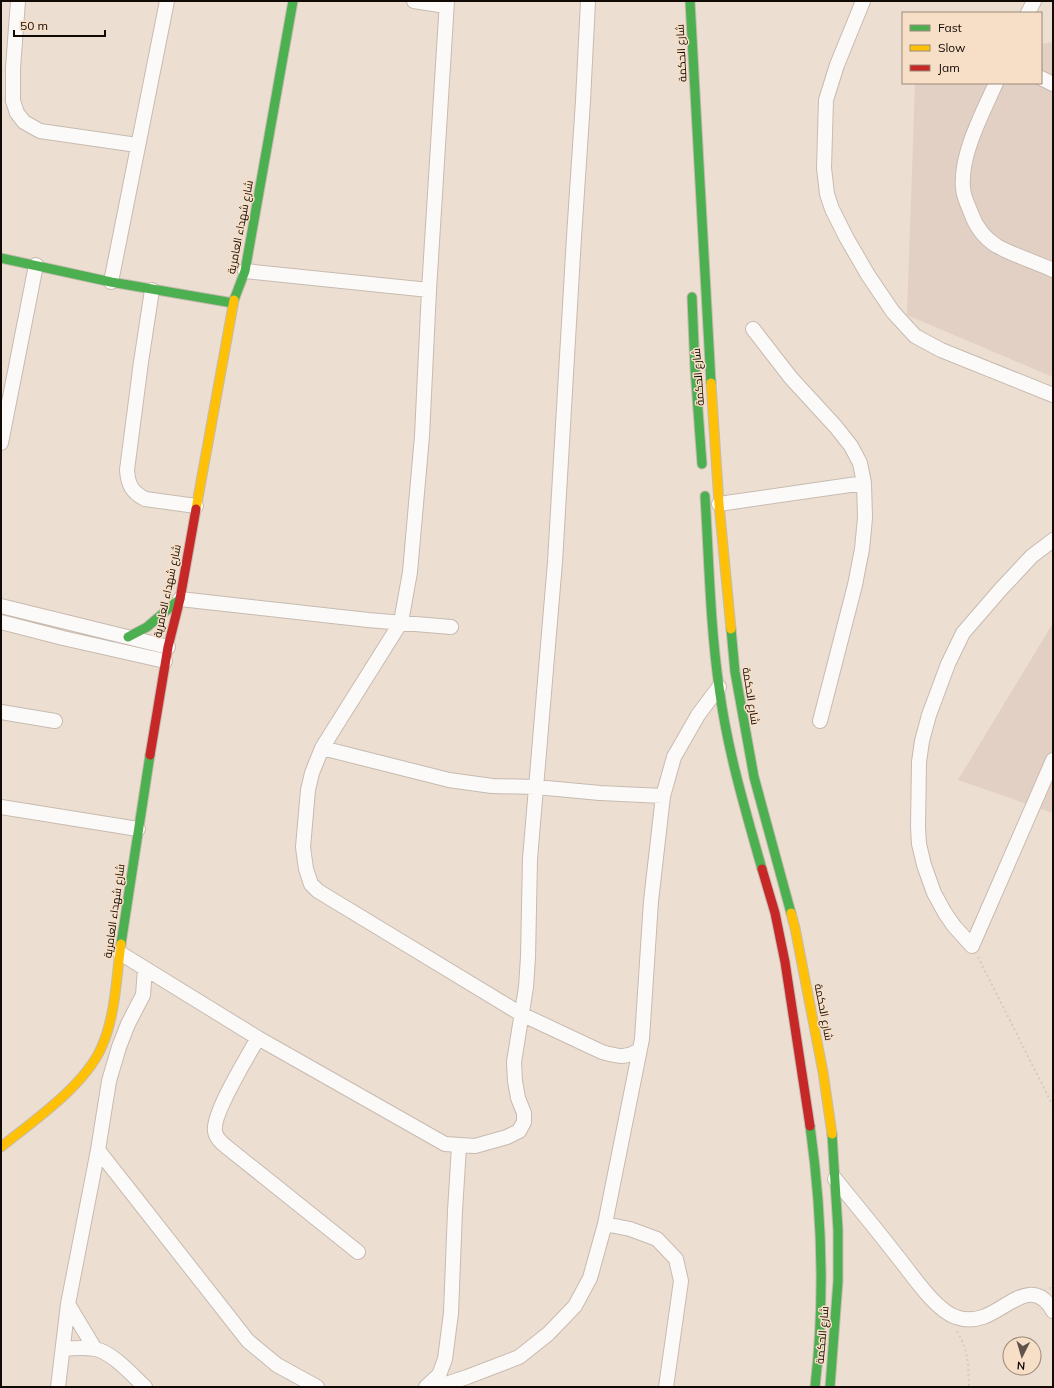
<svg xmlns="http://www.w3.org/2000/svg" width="1054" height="1388" font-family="Mulish,Cairo,sans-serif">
<rect width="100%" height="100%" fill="#ecded1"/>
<!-- commercial -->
<path fill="#e3d0c5" d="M1053,42V377L907,315L915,83H1041V44Z
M1053,623V813L958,780Z"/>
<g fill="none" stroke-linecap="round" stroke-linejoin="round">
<!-- street casing -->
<g stroke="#c7bbb1" stroke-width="16">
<path id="street" d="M18,1L13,68V101L17,113L24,122L40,131L137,145
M414,1L446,6
M447,1L429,290L422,436L410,572L401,622L322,748L312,773L308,790L303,847L306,869L311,884L318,891L521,1014L602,1052C616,1056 626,1059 639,1050
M863,1L837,65L826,100L824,168L827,194L832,209L846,237L868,275L893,312L915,336L941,350L1053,395
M1028,13L1034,1
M1041,78L1053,84
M996,83C983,112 960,155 963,187C963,196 968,205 971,213C976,227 984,238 997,246C1013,255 1035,262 1053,270
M245,271L429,290
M111,282L167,1
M152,290L141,362L127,470C128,485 132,492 145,499L196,506
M753,329L791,378L836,427L851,446L860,463L864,483L865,518L862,549L855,585L820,721
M1,443L36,265
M719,504L864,483
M1053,540L1032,556L1001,589L963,633L948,664L929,715L922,741L919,762L918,827L919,844L924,865L934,893L945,913L954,926L972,946L1053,760
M180,599L368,620L451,627
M1,606L168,647
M1,622L63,638L165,661
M1,712L55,721
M322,748L449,780L492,786L536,787L600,793L663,796
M1,807L138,829
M120,953L258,1038L445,1144L475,1146L507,1137L519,1131L524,1122V1113L518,1098L515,1081L514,1062L526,987L528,957L530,859L555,562L574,237L583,101L588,1
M258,1038C248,1056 212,1114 215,1131C216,1139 223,1144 228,1148L358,1252
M98,1150L248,1341L277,1365L317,1387
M835,1179C856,1205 877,1230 897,1256C911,1273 935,1310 956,1317C964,1320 974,1320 983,1317C1007,1309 1033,1275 1053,1311
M605,1224L642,1039L651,901L663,796L674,757L698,715L719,687
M68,1304L95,1349
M63,1349C73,1348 84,1347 95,1349C112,1352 132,1375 145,1387
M58,1387L68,1304L98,1150L109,1081L119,1047L128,1024L143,995L145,969
M426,1387L439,1375L445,1359L451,1313L455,1211L459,1146
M437,1387L467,1377L519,1357L548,1334L575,1306L590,1278L605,1224L630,1229L657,1239L676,1259L681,1281L666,1387"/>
</g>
<!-- fast casing -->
<g stroke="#c7bbb1" stroke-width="11">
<path id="fast" d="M690,1L711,383
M1,258L111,282L233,303
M692,297L695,369L702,464
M234,300L245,271L293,1
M705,496C709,559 710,624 719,687C727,749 745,809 762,869
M731,629L735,672L754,777L791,913
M128,637L147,627L180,599
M121,944L150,755
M810,1126C822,1212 825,1301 815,1387
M830,1387L838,1281V1230L832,1134"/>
</g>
<!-- slow casing -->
<g stroke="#c7bbb1" stroke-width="11">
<path id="slow" d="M711,383L719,504L731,629
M196,509L234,300
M791,913L795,928L823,1072L832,1134
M1,1147C33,1121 86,1085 102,1046C116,1014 116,978 121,944"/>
</g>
<!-- jam casing -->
<g stroke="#c7bbb1" stroke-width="11">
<path id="jam" d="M150,755L168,647L180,599L196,509
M762,869L775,913L785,962L810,1126"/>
</g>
<!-- path -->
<path stroke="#d1ccc8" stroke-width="2" stroke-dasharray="2 3" stroke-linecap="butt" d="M978,957L1053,1106
M1050,1289L1053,1283
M957,1331C969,1352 968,1363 969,1387"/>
<!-- street -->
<use href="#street" stroke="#fcfaf8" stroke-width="14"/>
<!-- fast -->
<use href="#fast" stroke="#4caf50" stroke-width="9"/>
<!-- slow -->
<use href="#slow" stroke="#ffc107" stroke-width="9"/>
<!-- jam -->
<use href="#jam" stroke="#c62828" stroke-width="9"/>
</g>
<g text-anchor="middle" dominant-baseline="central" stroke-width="3" stroke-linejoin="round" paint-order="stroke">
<!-- street labels -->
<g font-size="11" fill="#120a04" stroke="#f7dec6">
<text transform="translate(681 53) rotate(-93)">شارع الحكمة</text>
<text transform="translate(240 227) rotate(-79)">شارع شهداء العامرية</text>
<text transform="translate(698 377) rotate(-94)">شارع الحكمة</text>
<text transform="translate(167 591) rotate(-78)">شارع شهداء العامرية</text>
<text transform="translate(751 696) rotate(81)">شارع الحكمة</text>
<text transform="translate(114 911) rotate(-82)">شارع شهداء العامرية</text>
<text transform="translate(824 1012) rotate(79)">شارع الحكمة</text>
<text transform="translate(822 1335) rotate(-85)">شارع الحكمة</text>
</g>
</g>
<!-- border -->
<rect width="1054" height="1388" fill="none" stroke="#120a04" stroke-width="4"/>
<!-- legend -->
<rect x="902" y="12" width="140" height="72" fill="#f7dec6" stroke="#9b8978"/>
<rect x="910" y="25" width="20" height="6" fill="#4caf50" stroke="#9b8978"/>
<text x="938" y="32" font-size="12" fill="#120a04">Fast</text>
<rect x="910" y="45" width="20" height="6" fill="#ffc107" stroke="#9b8978"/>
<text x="938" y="52" font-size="12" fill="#120a04">Slow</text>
<rect x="910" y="65" width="20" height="6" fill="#c62828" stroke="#9b8978"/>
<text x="938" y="72" font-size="12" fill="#120a04">Jam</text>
<!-- north arrow -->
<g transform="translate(1022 1356) rotate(185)"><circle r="19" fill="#f7dec6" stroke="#9b8978"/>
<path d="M0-3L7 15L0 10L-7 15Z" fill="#5e544c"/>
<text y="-6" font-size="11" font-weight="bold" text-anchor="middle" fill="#120a04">N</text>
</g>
<!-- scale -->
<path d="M14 30v6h91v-6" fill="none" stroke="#120a04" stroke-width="2"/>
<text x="20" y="30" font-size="12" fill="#120a04" stroke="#f7dec6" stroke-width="3" paint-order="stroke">50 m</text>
</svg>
